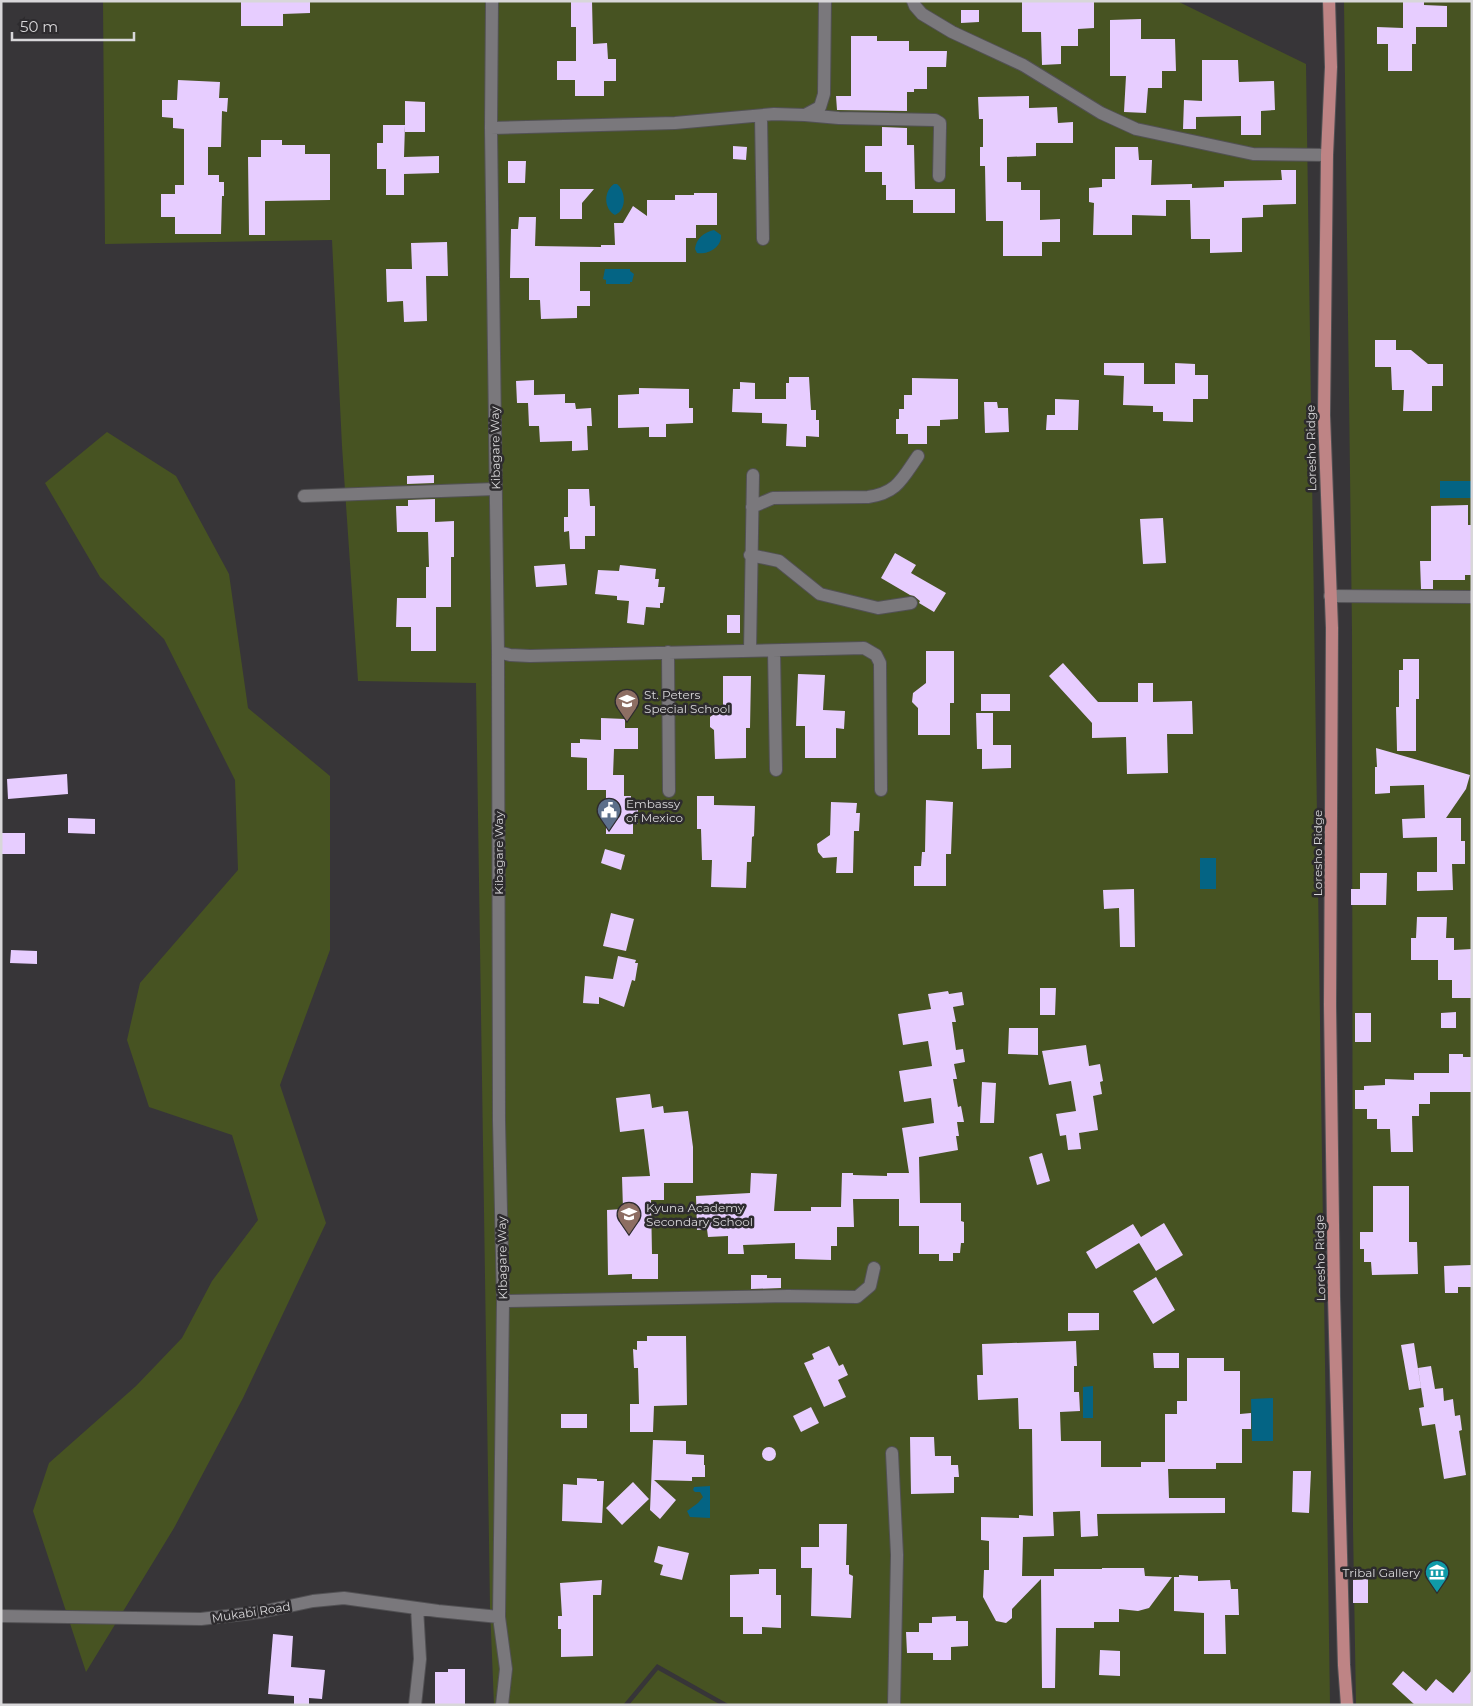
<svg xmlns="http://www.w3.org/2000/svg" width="1473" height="1706" font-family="Montserrat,sans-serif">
<rect width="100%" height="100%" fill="#373538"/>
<!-- green -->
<path fill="#475322" d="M103,1H1177L1306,64L1330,1705H730L657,1664L623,1705H494L490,1607L476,683L358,681L342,446L332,240L105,244Z
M1344,1H1472V1705H1356L1353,1528L1352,631Z
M107,432L176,476L229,574L248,708L330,776V950L280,1085L326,1223L243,1398L174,1528L86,1672L33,1511L49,1463L136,1386L182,1338L212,1281L258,1220L232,1135L149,1107L127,1040L140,983L238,870L235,780L164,639L100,577L45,483Z
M658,1670L721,1705H629Z"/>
<!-- water -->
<path fill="#046484" d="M614,184H617C626,191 627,210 615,215C604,209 603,192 614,184Z
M714,230L721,235C722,247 708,255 697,253L695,249C696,239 704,232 714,230Z
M605,269H630V271L634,274L632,282H630V284H606V280L603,279Z
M1440,481H1472V498H1440Z
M1200,858H1216V889H1200Z
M1093,1386V1418H1083V1387Z
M1273,1398V1441H1252L1251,1399Z
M710,1486V1518L690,1517L687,1511L698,1503L703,1497L700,1492H695L693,1490L694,1487Z"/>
<!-- building -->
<path fill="#e7cdff" d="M241,1H310V13L283,14V26H241Z
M571,1H592L593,44L607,43L608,59H616V81H604V96H575V80H557V61H576V27H571Z
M1022,1H1094V28L1078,29V46H1061V64L1042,65L1041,32H1022Z
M1403,1H1424V5L1447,6V27H1416V44H1412V71H1388V44H1377V27L1403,28Z
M961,10H979V22L961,23Z
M1141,19V39H1175L1176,71H1162V88H1148L1146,113L1124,112L1126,76H1110V20Z
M851,36H877V41H909V51H947L946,67H927V89H914V92H907V111L837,110L836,96H851Z
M1202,60H1238L1239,82L1274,81L1275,110L1261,111V135H1241V116L1196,117V129H1183L1184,100L1202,101Z
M178,80L220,82L219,98H228L227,112L222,111L221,147H208V175H219V182H224V196H222L221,234H175V217H161V194H175V185H184V129L173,128V118L162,117V100H177Z
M1029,96V108L1057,107L1058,123L1073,122V143H1036V156L1007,157V182H1021V190H1040V220L1060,219V242H1042V256H1003V221H986L985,166H980V147H983V119H979L978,97Z
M405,101L425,102V132H405Z
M383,125H405L404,157L439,156V173L404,174V195H386V169H377V143H383Z
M882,127L907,128V145H914L915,189H955V213H913V200H886V185H882V172H865V146H882Z
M261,140H282V145H305V154H330V200L265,201V235H249L248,157H261Z
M733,146L747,147L746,160L733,159Z
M1115,147H1138L1139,160H1152L1151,185L1192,184V188L1224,187V181L1282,180L1281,170H1296V204L1263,205V217L1242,218V252L1210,253V239H1191L1190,200H1166V216L1132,215V235H1093L1094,203L1089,202V188L1102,187V179H1115Z
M508,161H526L525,183H508Z
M560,189H594L582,203V219H560Z
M694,193H717V225H696V238H686V262H580V291H590V306H577V318L541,319L540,300H529V278H510L511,229H518L519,217H536L535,246L601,247V245H615L614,223H623L633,206L647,216V200H675V195H694Z
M447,242L448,276H426L427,321L404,322L403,301L387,302L386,269H412L411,243Z
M1375,340H1396V350H1411L1428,364H1443V386H1432V411H1403L1404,390H1392L1391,367H1375Z
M1104,363H1144V384H1175V363L1195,364V375H1208V399H1193V422L1163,421V412H1153V406L1123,405L1124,376L1104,375Z
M789,377H809L811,410H816V420H819V437L806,436V447L786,446L787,424L762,423V413L732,412L733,389H740V382L755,383V399H786V383H789Z
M912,378L958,379V419L940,420V426H927V444H908V434H896V419H899V409H904V395H912Z
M534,380V395L565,394V403H575L576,409L591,408L592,426H587L588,450L572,451V441L540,442L539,426H529L528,403H517L516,381Z
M639,388L689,389V408H693V423L666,424V437H649V427L618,428V395L639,394Z
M1055,399L1079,400L1078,430H1046L1047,415H1055Z
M984,402H997L998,408H1008L1009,432L985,433Z
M434,475V483L407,484V476Z
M568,489H589L590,506H595V536H585V549H570L569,531L564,532V517H568Z
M435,499V522L454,521V557H451V607H436V651H411V627H396L397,598H426V567H429L428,532H397L396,506H408V500Z
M1468,505V525H1472V575H1465V580H1433V589H1421L1420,561H1431V506Z
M1163,518L1166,563L1143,564L1140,519Z
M895,553L916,565L911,573L946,593L934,612L919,603L920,601L914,596L910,595L881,578Z
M565,564L567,585L536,587L534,566Z
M620,565L656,569L655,579H659L658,587H665L663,603H660V608L646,607L644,625L627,623L629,601L617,600V596L595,594L598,570L619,571Z
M727,615H740V633H727Z
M926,651H954V703H950V735H918V708L912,702L913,693L926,683Z
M1403,659H1419V699H1416V751H1397L1396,707H1399V670H1403Z
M1063,663L1098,702H1138V683H1153V702L1192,701L1193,734H1167L1168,773L1127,774L1126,737L1092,738V723L1049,676Z
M798,674L825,675L823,710L845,711L844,729L836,728V758H805V726H796Z
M723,676H751L750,728H746V758L715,759L714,730L710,727V717L723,707Z
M981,694H1010V711H981Z
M976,713H993V745H1011V768L982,769V749H977Z
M601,718L625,719V728H638V749H614L613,775H624V796H631V807H638V824H633V834H606V790H587V758L571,757V743H580V739L601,740Z
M1376,748L1470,775L1466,789L1446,818H1461V841H1465V864H1452L1453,890L1417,891V872H1437V837L1403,838L1402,819L1425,818L1424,785L1390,786V793L1375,794V767H1377Z
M67,774L68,794L8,799L7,779Z
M697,796H714V805L755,806L754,836L752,837L751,862H747L746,888L711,887L712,860H702L701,829H697Z
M926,800L953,802L951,854H946V886H914V866H921L922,852H925Z
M831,802L857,803L856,813H860L859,831H854L853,873H836L837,857L823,858L818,852L817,844L830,835Z
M68,818L95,819V834L68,833Z
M1,833H25V854H1Z
M605,849L625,855L621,870L601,863Z
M1360,873H1387L1386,905H1351V889H1360Z
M1134,889L1135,947H1120L1119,908L1104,909L1103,890Z
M611,913L634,919L626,951L603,946Z
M1417,917H1447L1446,938H1454V950L1472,949V998H1452V980H1438V960H1411V938H1416Z
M11,950L37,951V964L10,963Z
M618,956L636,960L635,963H638L635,981L632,980L624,1007L599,997V1004L583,1003L585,976L613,979Z
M1040,988H1056L1055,1015H1040Z
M948,991L949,994L962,992L964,1005L953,1007L956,1022H952L956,1050L963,1049L965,1062L954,1064L957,1079H953L958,1107L961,1106L964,1122H957L959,1136H956L958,1150L919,1157L920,1203H961V1221L964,1222V1243H961L960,1253H953V1261H939V1254H919V1226H899V1199H853L854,1227H837V1246H831V1260L795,1259V1243L743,1245L744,1254H728V1236L708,1237L707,1229L697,1230L696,1196L750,1193L751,1173L777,1174L774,1211H811V1207H841L842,1173H853V1175L887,1176V1173H909L902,1128L934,1123L931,1098L904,1102L899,1071L932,1066L928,1041L903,1045L898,1014L931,1009L928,994Z
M1456,1012V1028H1441V1013Z
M1355,1013H1371V1042H1355Z
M1009,1028H1038V1055L1008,1054Z
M1086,1045L1089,1066L1100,1064L1103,1081L1100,1082L1102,1094L1093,1096L1098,1130L1079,1133L1081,1149L1068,1150L1066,1135L1060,1136L1056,1114L1076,1111L1071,1081L1049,1085L1042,1051Z
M1449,1054H1463V1057H1472V1092H1430V1104H1419V1116H1412L1413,1152H1391L1390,1129H1377V1119H1367V1109H1355V1090H1364V1086L1385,1085V1079L1414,1080V1073H1449Z
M982,1082L996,1083L994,1123H980Z
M650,1094L652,1108L663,1106L664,1113L688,1111L693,1147V1183H664V1200H651L652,1254H658V1279H632V1274L608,1275L607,1210L623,1209L622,1177L650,1176L644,1129L620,1132L616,1098Z
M1042,1153L1050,1181L1037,1185L1029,1157Z
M1373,1186H1409V1242H1417L1418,1274L1372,1275L1371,1262H1364V1249H1360V1232H1373Z
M1164,1223L1183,1255L1156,1271L1139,1243L1096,1269L1086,1252L1133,1224L1141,1237Z
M1472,1265V1287H1458V1293H1445L1444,1266Z
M751,1275H767V1278H781V1288L751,1289Z
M1156,1277L1175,1310L1153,1324L1133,1291Z
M1068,1313H1099V1330L1068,1331Z
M647,1336H686L687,1405L654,1406L653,1432H630V1404H639L638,1368H634L633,1349L637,1350V1341H647Z
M1076,1341L1077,1366H1074V1392H1079L1080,1411L1060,1412L1061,1441H1101V1467H1141V1462H1165V1414H1177V1401H1187V1358H1224V1371H1240V1414L1251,1413V1429H1242V1463H1216V1469H1168L1169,1498H1225V1513L1097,1514L1098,1536L1081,1537L1080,1511L1053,1512L1054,1536L1023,1537L1022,1576H1054V1569H1102V1568H1144L1145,1576L1172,1577L1149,1608L1138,1611L1119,1609V1622H1094V1628H1056L1055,1688H1042L1041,1579L1012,1609V1618L1006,1623L996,1621L983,1597L984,1570H989V1541L981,1540V1517L1019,1518V1515L1033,1516L1032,1429H1019L1018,1398L978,1400L977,1375H983L982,1344Z
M1414,1343L1421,1388L1409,1390L1401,1345Z
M829,1346L839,1366L843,1364L848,1375L838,1380L846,1397L824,1407L804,1363L814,1359L812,1354Z
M1153,1353H1179V1368H1154Z
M1431,1366L1435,1389L1443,1388L1444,1401L1453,1399L1455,1416L1460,1415L1462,1430L1459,1431L1466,1475L1444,1479L1435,1424L1422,1426L1419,1408L1424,1407L1418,1368Z
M811,1407L819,1423L801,1432L793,1416Z
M561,1414H587V1428H561Z
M910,1437H934L935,1456H951V1465H958L959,1477H954V1493L911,1494Z
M653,1440L686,1441V1454L704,1455V1465H705V1477H692V1481L654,1480L676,1500L660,1519L650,1510Z
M762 1454a7 7 0 1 1 14 0a7 7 0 1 1-14 0Z
M1293,1471H1311L1309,1513L1292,1512Z
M577,1478L597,1479V1481H604L602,1523L562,1521L563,1484L577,1485Z
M633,1482L649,1499L622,1525L606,1508Z
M819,1524H847L846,1565H849V1574L853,1576L851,1618L811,1616L812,1568H801V1547H819Z
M658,1546L689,1553L682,1580L660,1575L663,1565L654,1562Z
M759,1569H776V1595H781V1628L762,1627V1634H743V1617H730V1575L759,1574Z
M1179,1575L1198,1576V1581L1230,1580L1231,1589H1238L1239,1615H1225L1226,1654H1204V1613L1174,1611V1577H1179Z
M1368,1579V1603H1353V1580Z
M602,1580L601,1595H593V1656L561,1657V1629H558V1616H562L560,1583Z
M956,1616V1621H968V1646L951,1647V1660H933V1653H907L906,1632H919V1623H932V1617Z
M273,1634L293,1636L291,1667L325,1670L322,1699L309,1698V1705H294V1696L268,1694Z
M1100,1650L1120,1651V1676L1099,1675Z
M448,1669H465V1705H435V1672H448Z
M1472,1670V1705H1415L1392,1684L1403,1671L1426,1691L1436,1679L1453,1693Z"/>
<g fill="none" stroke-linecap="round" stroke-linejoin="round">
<!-- minor casing -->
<g stroke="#525154" stroke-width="14">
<path id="minor" d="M492,1L491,128L498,652L499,1121L503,1301L499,1617L506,1669L502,1705
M913,1L915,6L922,14L952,32L1023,65L1101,113L1136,129L1253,154L1327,155
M805,115L839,118L935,120L940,123V128L939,176
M761,116L763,239
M491,128L675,123L774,114L805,115L820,107L824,94L825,1
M304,496L495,489
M752,507L773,498L868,497C897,493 902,479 918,456
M750,555L779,561L820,594L878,608L911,603
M1330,596L1472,597
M750,651L753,475
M774,651L776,770
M498,652L510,655L530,656L864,648L876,655L880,663L881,790
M668,652L669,791
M503,1301L788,1296L857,1297L870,1286L874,1268
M892,1453L897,1555L894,1705
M1,1616L201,1619L261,1612L313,1601L344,1598L438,1611L499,1617
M415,1705L420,1659L417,1608"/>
</g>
<!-- major casing -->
<g stroke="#525154" stroke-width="14">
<path id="major" d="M1329,1L1331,67L1327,155L1324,415L1332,628L1330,1005L1334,1297L1344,1665L1347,1705"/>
</g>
<!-- minor -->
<use href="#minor" stroke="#7a787c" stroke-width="12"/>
<!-- major -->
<use href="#major" stroke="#be8485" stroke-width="12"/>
</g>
<!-- icons -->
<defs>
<g id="school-pin" transform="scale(1.25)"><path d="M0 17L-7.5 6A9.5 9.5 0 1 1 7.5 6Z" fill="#8d6e63" stroke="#2d2b2e"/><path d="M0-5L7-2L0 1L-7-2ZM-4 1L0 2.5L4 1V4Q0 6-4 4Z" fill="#fff"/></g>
<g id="civic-pin" transform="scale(1.25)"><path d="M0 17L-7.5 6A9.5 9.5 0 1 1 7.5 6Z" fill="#5c6f8a" stroke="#2d2b2e"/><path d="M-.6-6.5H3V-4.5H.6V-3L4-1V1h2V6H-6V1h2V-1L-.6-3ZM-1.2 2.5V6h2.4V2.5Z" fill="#fff"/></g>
<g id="museum-pin" transform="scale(1.25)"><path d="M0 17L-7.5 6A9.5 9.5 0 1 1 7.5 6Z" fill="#0f9aa8" stroke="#2d2b2e"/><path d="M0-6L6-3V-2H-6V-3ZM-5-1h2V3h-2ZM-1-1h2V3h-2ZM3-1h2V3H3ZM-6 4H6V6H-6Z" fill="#fff"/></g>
</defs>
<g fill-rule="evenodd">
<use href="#school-pin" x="627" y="701"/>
<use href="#civic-pin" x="609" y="810"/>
<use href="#school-pin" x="629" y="1214"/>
<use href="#museum-pin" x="1437" y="1572"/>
</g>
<g text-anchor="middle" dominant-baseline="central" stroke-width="5" stroke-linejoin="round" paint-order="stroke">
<!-- street labels -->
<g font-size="12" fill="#d8d7d9" stroke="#2d2b2e">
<text transform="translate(495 448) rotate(-91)">Kibagare Way</text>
<text transform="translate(1311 448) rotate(-91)">Loresho Ridge</text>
<text transform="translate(498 853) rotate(-90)">Kibagare Way</text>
<text transform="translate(1317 853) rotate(-90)">Loresho Ridge</text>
<text transform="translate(502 1258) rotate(-91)">Kibagare Way</text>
<text transform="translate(1320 1258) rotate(-91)">Loresho Ridge</text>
<text transform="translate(251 1612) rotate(-9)">Mukabi Road</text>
</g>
<!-- poi labels -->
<g font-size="12" fill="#d8d7d9" stroke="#2d2b2e" text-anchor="start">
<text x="644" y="694">St. Peters<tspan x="644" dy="14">Special School</tspan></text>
<text x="626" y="803">Embassy<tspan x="626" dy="14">of Mexico</tspan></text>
<text x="646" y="1207">Kyuna Academy<tspan x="646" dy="14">Secondary School</tspan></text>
<text x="1420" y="1572" text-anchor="end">Tribal Gallery</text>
</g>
</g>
<!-- border -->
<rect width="1473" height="1706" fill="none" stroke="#d8d7d9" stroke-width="5"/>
<!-- scale -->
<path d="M12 32v8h122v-8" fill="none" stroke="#d8d7d9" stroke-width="2.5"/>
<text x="20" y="32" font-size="15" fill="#d8d7d9" stroke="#2d2b2e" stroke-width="4" paint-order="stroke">50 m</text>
</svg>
